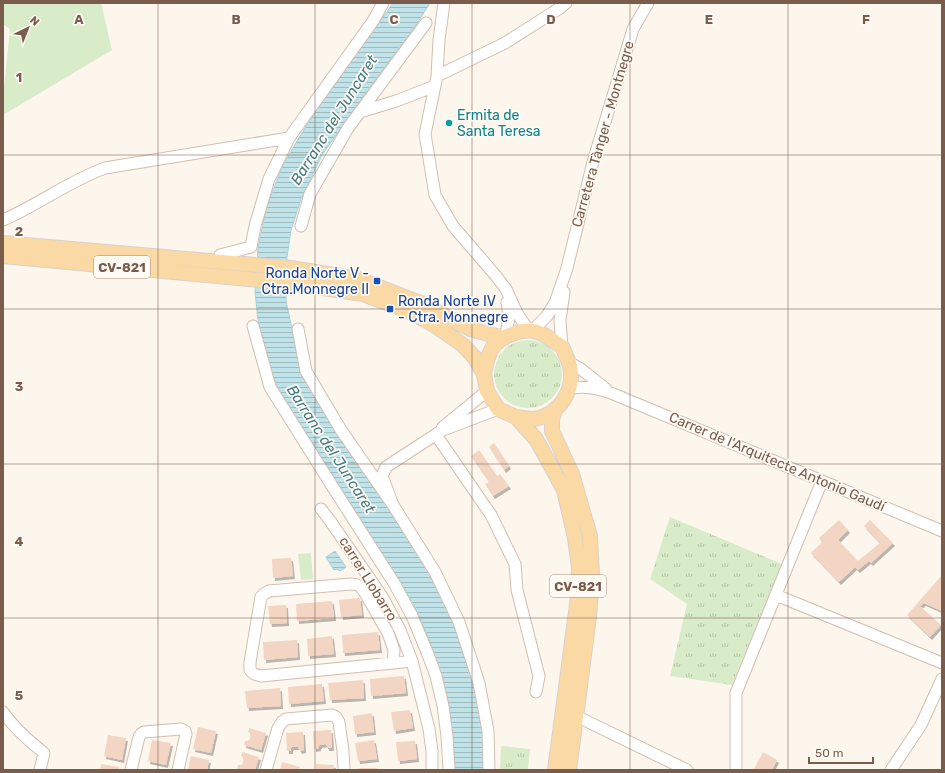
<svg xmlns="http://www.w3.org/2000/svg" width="945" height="773" font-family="Rubik,sans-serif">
<defs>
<pattern id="park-tufts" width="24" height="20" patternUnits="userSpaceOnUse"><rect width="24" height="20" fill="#d8ecc9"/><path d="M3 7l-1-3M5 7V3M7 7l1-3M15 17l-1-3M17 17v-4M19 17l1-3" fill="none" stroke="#b4c2a5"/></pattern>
<pattern id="water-rules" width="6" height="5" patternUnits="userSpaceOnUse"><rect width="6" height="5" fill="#bfe3e8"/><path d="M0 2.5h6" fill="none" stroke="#a0bbbe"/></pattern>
<filter id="shadow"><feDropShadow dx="2" dy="3" stdDeviation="0" flood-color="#0004"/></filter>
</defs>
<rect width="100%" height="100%" fill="#fdf6ec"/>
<!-- green -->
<path fill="#d8ecc9" d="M3,3H101L112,50L3,115V99L10,29L3,24Z
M311,553L313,579L301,580L298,554Z"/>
<!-- park -->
<path fill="url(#park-tufts)" d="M494 374a34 34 0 1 1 68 0a34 34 0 1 1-68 0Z
M670,517L782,564L732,685L670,676L687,604L650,579Z
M501,746L530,749L528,770H500Z"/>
<!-- water -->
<path fill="url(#water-rules)" stroke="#a5d3da" d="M393,3H430L416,25L373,83L322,155L301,199L291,230L287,257L286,301L292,329L305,374L431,572L452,612L475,681L486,750L485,770H454V752L449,705L429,639L413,603L375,543L318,456L285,404L270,369L263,341L258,320L255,292L258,248L266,209L281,169L295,144L317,109Z
M335,551L346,567L340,571L337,569L334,570L326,557Z"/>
<!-- building -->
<path fill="#f3d5c3" filter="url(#shadow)" d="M494,443L509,466L504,470L489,447Z
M479,450L497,476L500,474L509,486L493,496L485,484L489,482L471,456Z
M839,520L848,530L838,540L858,561L880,543L864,526L870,520L893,543L871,563L869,561L858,570L855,567L839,582L811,553L822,542L819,538Z
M291,558L293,576L273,578L272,559Z
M942,575V611L924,603L920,606L941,625L930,637L907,615Z
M360,598L362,615L341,617L339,600Z
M332,601L334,618L297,621L296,604Z
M286,605L287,623L270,624L268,606Z
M378,632L380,650L343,653L342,635Z
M332,636L334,654L308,656L307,639Z
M297,640L298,657L264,660L263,642Z
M404,676L406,693L371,696L370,679Z
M363,680L364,698L330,700L328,683Z
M322,684L324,701L289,704L288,687Z
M280,688L281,706L247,708L245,691Z
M410,710L413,728L394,731L391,712Z
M372,713L374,732L355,734L353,716Z
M198,727L216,731L211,753L193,749Z
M249,728L266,733L261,750L244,745L245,741H248V740L249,741L251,734H250V733L248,732Z
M331,730L332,748H327V746H326V744L320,745V746H319V748L314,749L313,731Z
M303,732L304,750L300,751L298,747H292V748H291V751H287L286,733Z
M108,735L126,738L122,760L104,756Z
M152,740L171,743L166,765L148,761Z
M374,740L377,759L358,761L355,743Z
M415,741L417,759L398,761L396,742Z
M242,752L259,757L255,770H240L237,769L238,765H242L244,758H243V757L241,756Z
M763,752L777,760L772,770L754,769Z
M191,756L209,760L207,770H188Z
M282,762L300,767L299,770H280Z
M101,764L119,767V770H100Z
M316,764L334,765L333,770H318V769H316Z
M358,768H377V770H358Z"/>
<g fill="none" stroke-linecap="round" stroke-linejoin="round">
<!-- minor casing -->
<g stroke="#d1beb0" stroke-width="13">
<path id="minor" d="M444,3L439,40L437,76L425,134L435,195L453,226L496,276L506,289L517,313L529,331
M437,76L505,43L560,8L566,3
M360,112L396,101L435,86
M3,220C38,205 69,181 105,168L289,138
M301,226L310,194L348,128L426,23
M220,255L251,247L255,226L269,179L289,138L373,21L383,3
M253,326L270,387L334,489L394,583L412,616L427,652L436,676L443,706L447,736L449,770
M298,329L306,371L341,430L393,505L382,476L386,467L441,431L443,427L487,391
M533,330L547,316L555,303L567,268L593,162L633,29L648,3
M506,336L509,315L507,302
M562,347L560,320L564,292
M570,363L581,369L606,389
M570,388C587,386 595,388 611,393L822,481L942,531
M443,430L498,409
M436,435L491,515L515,564L517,590L539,676L536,692
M393,505L435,572L459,622L479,683L488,731L489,770
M321,509L331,522L383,598L400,630L412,661L429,729L432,751V770
M776,595L942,663
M393,663L394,650L388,633L364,591C360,586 358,584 351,584L269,591L264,594L261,597L250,662V670L254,674L261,676L393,663L412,661
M3,712C14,728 29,741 44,753L40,770
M576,716L687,770
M131,770L139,737L141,734L144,732L181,729L185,731L186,734L178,770
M266,770L278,728L282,722L286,719L332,715L336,717L339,722L343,751L344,770
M736,770V693L822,481
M891,770L921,725L942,679"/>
</g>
<!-- major casing -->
<g stroke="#dad1cd" stroke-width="16">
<path id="major" d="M3,243L291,268L358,279L423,304L470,329L504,338
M3,256L290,283L363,294L408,311L434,325L463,345L475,358L484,374L487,391L498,409L516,417L536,439L564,490L575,538L579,568L578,597L555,770
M484,374C488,352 492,340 515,333C530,328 540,331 552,340C555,342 560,345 562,347C564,350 565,353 566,356C580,382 563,414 534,419C529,419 522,418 516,417
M555,409L552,420V431L572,474L590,536L592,576L589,617L569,770"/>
</g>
<!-- minor -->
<use href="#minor" stroke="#fff" stroke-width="11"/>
<!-- major -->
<use href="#major" stroke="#fbd9a5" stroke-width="14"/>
</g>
<!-- grid -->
<path fill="none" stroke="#7a5c4d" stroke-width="1" stroke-opacity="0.55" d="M158,3V770M315,3V770M472,3V770M630,3V770M788,3V770M3,155H942M3,309H942M3,464H942M3,618H942"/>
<!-- markers -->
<circle fill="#0f9aa8" stroke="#fffaf3" stroke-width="1.5" cx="449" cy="123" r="4"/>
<g fill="#1a4fb4" stroke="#fffaf3" stroke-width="1.5">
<rect x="373" y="277" width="8" height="8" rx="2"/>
<rect x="386" y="305" width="8" height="8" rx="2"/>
</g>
<g text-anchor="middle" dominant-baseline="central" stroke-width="3.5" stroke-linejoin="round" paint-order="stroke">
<!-- shield labels -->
<g fill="#fffaf3" stroke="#a28b7f" stroke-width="1">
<rect x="94" y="256" width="56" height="22" rx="3"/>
<rect x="550" y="575" width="56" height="22" rx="3"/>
</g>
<g font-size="13" font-weight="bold" fill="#7a5c4d">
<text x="122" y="267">CV-821</text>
<text x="578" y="586">CV-821</text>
</g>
<!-- culture labels -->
<g font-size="14" fill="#0d838f" stroke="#fffaf3" text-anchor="start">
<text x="457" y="115">Ermita de<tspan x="457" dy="16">Santa Teresa</tspan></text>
</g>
<!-- street labels -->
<g font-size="14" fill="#7a5c4d" stroke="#fffaf3">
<text transform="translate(603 134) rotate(-74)">Carretera Tànger - Montnegre</text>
<text transform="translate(777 462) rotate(23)">Carrer de l'Arquitecte Antonio Gaudí</text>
<text transform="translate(368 579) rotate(58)">carrer Llobarro</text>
</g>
<!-- transit labels -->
<g font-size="14" fill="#164399" stroke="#fffaf3" text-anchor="end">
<text x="369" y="273">Ronda Norte V -<tspan x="369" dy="16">Ctra.Monnegre II</tspan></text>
<text x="398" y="301" text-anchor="start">Ronda Norte IV<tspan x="398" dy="16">- Ctra. Monnegre</tspan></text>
</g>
<!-- water labels -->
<g font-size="15" font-style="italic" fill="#437c86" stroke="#fffaf3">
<text transform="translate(334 120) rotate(-58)">Barranc del Juncaret</text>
<text transform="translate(331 449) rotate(57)">Barranc del Juncaret</text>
</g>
</g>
<g font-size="13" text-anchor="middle" font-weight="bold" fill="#7a5c4d" stroke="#fffaf3" stroke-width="3.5" stroke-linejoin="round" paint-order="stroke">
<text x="79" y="24">A</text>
<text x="236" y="24">B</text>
<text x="394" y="24">C</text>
<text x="551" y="24">D</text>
<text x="709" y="24">E</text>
<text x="866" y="24">F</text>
<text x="19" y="82">1</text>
<text x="19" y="236">2</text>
<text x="19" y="391">3</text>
<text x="19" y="546">4</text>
<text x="19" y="700">5</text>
</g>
<!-- border -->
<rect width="945" height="773" fill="none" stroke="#7a5c4d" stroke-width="8"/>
<!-- north arrow -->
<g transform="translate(28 28) rotate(43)" stroke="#fffaf3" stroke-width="3" paint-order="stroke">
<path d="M0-3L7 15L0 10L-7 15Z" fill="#7a5c4d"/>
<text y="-6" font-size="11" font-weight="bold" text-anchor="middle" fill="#7a5c4d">N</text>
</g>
<!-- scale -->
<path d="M809 757v6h64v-6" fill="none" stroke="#7a5c4d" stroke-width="2"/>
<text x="815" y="757" font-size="12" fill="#7a5c4d" stroke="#fffaf3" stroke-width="3" paint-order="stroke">50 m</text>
</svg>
